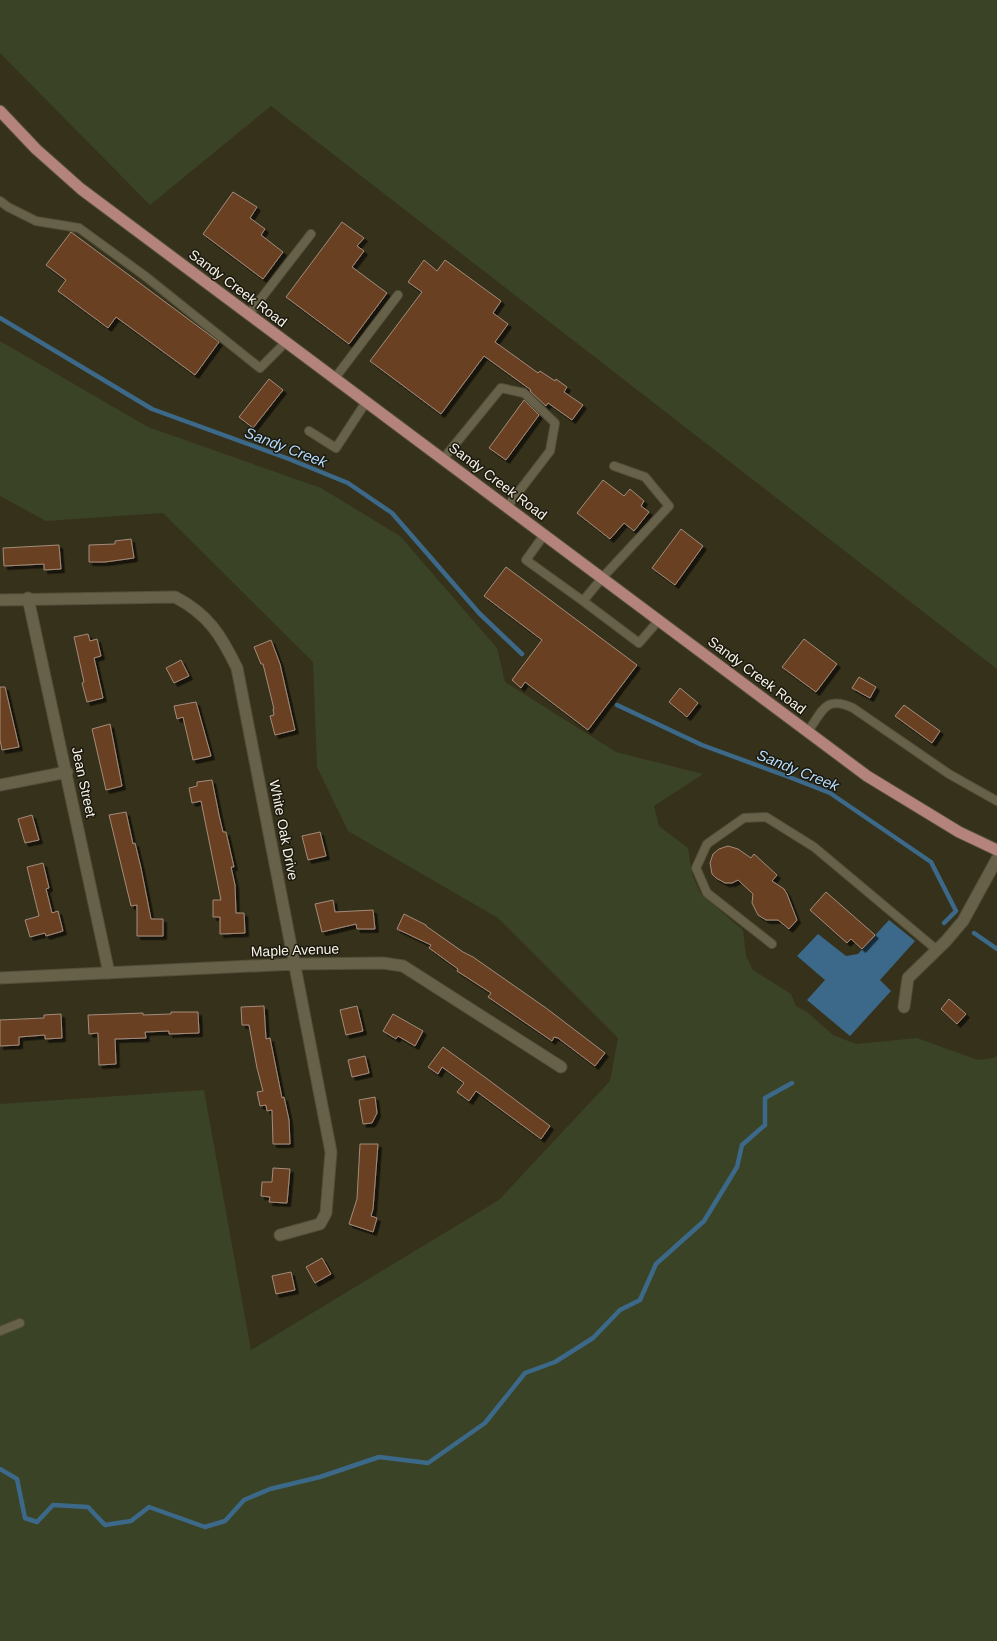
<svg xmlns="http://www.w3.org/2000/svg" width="997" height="1641" font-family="Helvetica,sans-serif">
<defs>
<filter id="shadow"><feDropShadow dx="3.5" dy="3.5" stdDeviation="0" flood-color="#0009"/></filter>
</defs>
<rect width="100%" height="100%" fill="#36311b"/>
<!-- green -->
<path fill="#3b4326" d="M0,0H997V669L271,106L150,205L0,53Z
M0,341L148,427L321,488L400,536L497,648L505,682L616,752L703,774L654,806L659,826L688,848L692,874L701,894L743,930L746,956L753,970L791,994L796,1006L806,1011L833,1035L856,1044L917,1038L978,1060L994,1058L997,1055V1641H0V1104L204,1090L251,1350L499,1200L610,1081L618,1038L498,918L348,831L317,767L313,662L163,513L46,521L0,496Z"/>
<!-- water -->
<path fill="#3c6989" d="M889,920L915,941L880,980L891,991L850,1036L807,1000L825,980L797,956L818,934L846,956L858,954Z"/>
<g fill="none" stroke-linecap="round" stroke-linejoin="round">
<!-- stream -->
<path stroke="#3c6989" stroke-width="4.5" d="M0,318L152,409L289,459L348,483L392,513L479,613L522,654
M617,705L702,745L789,777L830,793L931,862L956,911L944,923
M974,933L997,949
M0,1469L17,1479L25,1518L37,1522L53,1505L88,1507L105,1525L131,1521L149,1507L205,1527L225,1521L244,1500L270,1489L320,1477L379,1457L428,1463L485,1423L525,1373L555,1362L593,1338L620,1310L640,1300L656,1264L704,1221L737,1167L742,1145L765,1125V1098L792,1083"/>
</g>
<!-- building -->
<path fill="#694122" stroke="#a38b7b" filter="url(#shadow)" d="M233,192L257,207L250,218L265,229L261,235L283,252L263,279L203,234Z
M342,222L364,238L357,246L364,251L352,267L387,293L349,344L286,297Z
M71,232L219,342L195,375L116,317L108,328L58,291L66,280L46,265Z
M424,260L437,271L445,260L501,301L493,313L508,324L495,342L538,373L540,371L555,381L556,379L567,387L564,392L583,405L572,420L548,403L546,406L530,391L531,390L484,356L441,414L370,361L422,292L408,282Z
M269,379L283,390L253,428L239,417Z
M524,400L539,415L506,460L489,448Z
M603,480L624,496L630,489L644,501L641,506L649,512L634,531L624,523L610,539L577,513Z
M681,529L703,546L675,585L652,568Z
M131,539L134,558L105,562H89V545L115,544V541Z
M59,545L61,569L44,570V564L4,566L3,548Z
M506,567L637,665L588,730L525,682L521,688L512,680L542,640L484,596Z
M88,634L90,641L97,639L101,656L94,658L103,698L87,702L82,683L84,682L74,637Z
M804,639L837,664L816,692L782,667Z
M271,640L280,664L295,730L275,735L270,716L274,715L273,709H274L263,664H261L254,647Z
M181,660L189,676L174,683L166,668Z
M859,677L876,687L870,698L852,688Z
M0,687H5L19,747L2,750L0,740Z
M680,688L698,703L687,717L669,702Z
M196,702L211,756L193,760L183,717L177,719L174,706Z
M904,705L940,731L932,743L895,716Z
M110,724L122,786L106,790L92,729Z
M212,780L219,815L223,832H226L234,867H231L235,885L236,913H244L245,933L220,934V917H213V900H221L201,801L192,803L189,788L197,786V782Z
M126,812L133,844L135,843L141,868L151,919H163V936H137V905L131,906L109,815Z
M32,815L39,840L25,843L18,819Z
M320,832L326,856L308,860L302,836Z
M728,846L738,849L751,858L754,854L777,875L772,881L784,889L787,894L797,920L789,929L778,920H766L758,915L752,903L753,894L738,880L732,883H725L716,878L712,874L710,863L713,854L719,849Z
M43,863L49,888L46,889L52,913L58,911L63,931L46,936L45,933L30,937L25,920L39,916L27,867Z
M826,892L875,935L862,949L851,939L847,943L810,910Z
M333,900L335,912L373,910L375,929H357L356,924L322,932L315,904Z
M404,914L426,925V926L463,952L473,957L546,1008L605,1053L595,1066L558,1038L554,1037L552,1041L488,997L491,993L457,971L458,969L429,948L431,945L397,929Z
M949,999L966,1014L957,1024L941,1009Z
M264,1006L266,1039L270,1038L282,1098L284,1097L289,1120L290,1144H273L272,1110L267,1111L266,1105L260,1106L257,1092L263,1091L257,1068L249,1025H242L241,1007Z
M357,1006L363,1031L346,1035L340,1010Z
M171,1012H198L199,1033L169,1034V1031L145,1032L146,1038L115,1039L116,1064L99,1065L98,1033L89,1034L88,1015L143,1013V1015L171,1014Z
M61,1014L62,1038L45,1039V1035L19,1037V1045L0,1046V1020L44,1018V1015Z
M393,1014L423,1031L415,1046L398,1036L396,1039L383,1031Z
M443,1047L486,1078L550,1126L541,1139L476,1091L469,1101L457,1092L464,1083L442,1067L438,1074L428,1067Z
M365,1056L369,1073L352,1077L348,1060Z
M375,1097L377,1113L372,1123L363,1124L359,1100Z
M360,1144H378L373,1209L371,1216L377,1218L373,1232L349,1224L357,1199Z
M273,1168L290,1169L287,1203L269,1202L270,1197L261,1196L262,1182H272Z
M322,1258L331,1274L315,1283L306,1267Z
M291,1272L295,1290L276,1294L272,1276Z"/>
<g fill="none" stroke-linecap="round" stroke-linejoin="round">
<!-- service casing -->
<g stroke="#524e3a" stroke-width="10">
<path id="service" d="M0,201L8,207L36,221L79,228L145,276L260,368L286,342
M249,314L311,234
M335,378L398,295
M309,431L336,448L366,402
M443,459L501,388L524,393L555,423L550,451L507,507
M544,535L526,560L583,601L602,578L669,506L645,477L614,466
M583,601L639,643L659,620
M808,731C823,711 825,695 853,708L949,774L997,801
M772,944L707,893L696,868L707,844L744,818L766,817L814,847L937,950
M0,1331L20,1323"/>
</g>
<!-- minor casing -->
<g stroke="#524e3a" stroke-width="13">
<path id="minor" d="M28,598L109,973
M0,600L175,597C208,614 221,635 237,668L331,1152L326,1213L320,1224L280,1235
M0,785L67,772
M0,978L295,964L383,963L403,966L561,1067
M904,1007L908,978L946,941L963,921L997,859"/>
</g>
<!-- primary casing -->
<g stroke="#524e3a" stroke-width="13">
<path id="primary" d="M0,111L36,149L81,189L867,776L959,832L997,850"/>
</g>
<!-- service -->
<use href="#service" stroke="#666148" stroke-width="8"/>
<!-- minor -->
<use href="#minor" stroke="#666148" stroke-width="11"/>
<!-- primary -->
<use href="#primary" stroke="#b3837c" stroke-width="11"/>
</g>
<g text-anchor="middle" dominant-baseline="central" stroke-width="3" stroke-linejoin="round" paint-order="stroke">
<!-- street labels -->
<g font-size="14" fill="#f7f4e6" stroke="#1b190f">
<text transform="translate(238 288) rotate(37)">Sandy Creek Road</text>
<text transform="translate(498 481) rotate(37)">Sandy Creek Road</text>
<text transform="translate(757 675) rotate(37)">Sandy Creek Road</text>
<text transform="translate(84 782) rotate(78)">Jean Street</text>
<text transform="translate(284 830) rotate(79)">White Oak Drive</text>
<text transform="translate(295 950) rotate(-2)">Maple Avenue</text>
</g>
<!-- water labels -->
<g font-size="15" font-style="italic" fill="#b4dcfc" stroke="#1b190f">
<text transform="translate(286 447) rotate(21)">Sandy Creek</text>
<text transform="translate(798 770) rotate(22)">Sandy Creek</text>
</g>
</g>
</svg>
